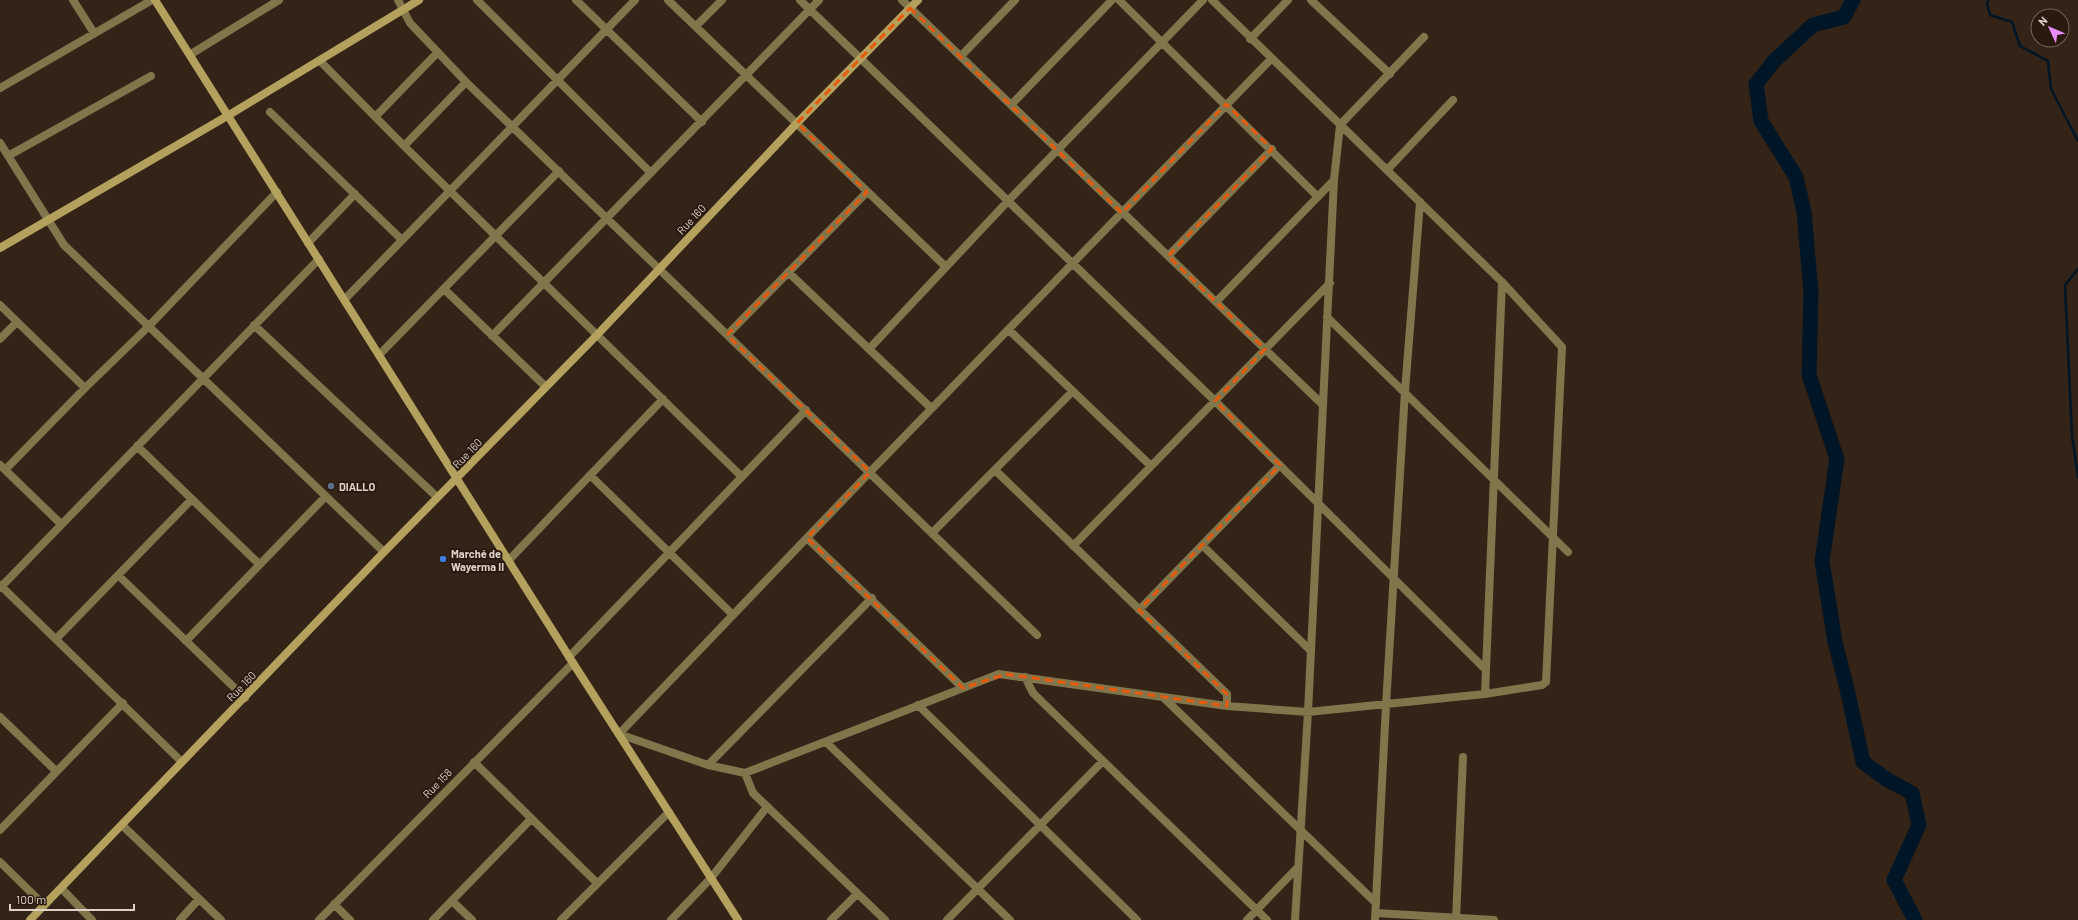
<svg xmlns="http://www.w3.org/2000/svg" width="2078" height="920" font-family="Barlow,sans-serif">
<rect width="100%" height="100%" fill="#342317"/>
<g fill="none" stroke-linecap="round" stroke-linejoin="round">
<!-- stream -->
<path stroke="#001626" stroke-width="2.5" d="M1988,0L1987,3L1990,15L2012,22L2020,46L2048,61L2051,89L2078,141
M2078,269L2065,285L2072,436L2078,477"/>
<!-- river -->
<path stroke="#001626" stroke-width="15" d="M1853,0L1844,17L1813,25L1774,61L1756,84L1761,121L1796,177L1804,212L1811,292L1809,375L1837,459L1822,561L1835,642L1847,689L1863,762L1886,779L1912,793L1919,825L1894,880L1915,920"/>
<!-- street -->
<path stroke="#80754b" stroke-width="8" d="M73,0L94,33
M398,0L410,23L466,82L1037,635
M477,0L651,173
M576,0L702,122
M668,0L946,267
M800,0L1215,401L1485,669
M902,0L1323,405
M1119,0L1318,197
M1212,0L1502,282L1562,347L1546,682L1542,685L1485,694L1308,712L1227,706L999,674L745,773L708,765L619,734L870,472L1271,59
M1311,0L1390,74
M696,26L722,0
M1250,39L1288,0
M191,54L279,0
M961,56L1015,0
M320,61L404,146L741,476
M0,88L152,0
M1011,105L1112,0
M270,112L402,240
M376,116L438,52
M0,143L64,245L384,552
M404,146L466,82
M8,156L151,76
M1387,170L1453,100
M308,243L355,194
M1168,256L1272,149
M788,272L931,408
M444,289L545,386
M345,299L635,0
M1216,302L1334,180
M0,305L85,388
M1327,317L1568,552
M254,325L437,497
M1009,330L1151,466
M727,335L867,192
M492,336L819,0
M0,339L17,322
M869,349L1007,202L1203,0
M379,355L559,171
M137,446L259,564
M0,465L61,524
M5,470L85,388L148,327L277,192
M995,470L1227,694V706
M590,475L732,614
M933,532L1072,392
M807,538L963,688
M1202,545L1311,651
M1073,546L1330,283
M509,560L663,399
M118,575L245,698
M0,585L182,762
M0,588L319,259
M1139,610L1280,465
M56,639L192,499
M186,641L325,497
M569,657L806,410
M1025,677L1033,693L1267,920
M1485,694L1502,282
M1165,699L1376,903
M918,705L1137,920
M0,717L56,771
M826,742L1010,920
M474,762L597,883
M708,765L872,598
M745,773L753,793L885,920
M122,825L221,920
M0,830L123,703
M0,862L44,905
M61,888L92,920
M452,901L472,920
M334,904L350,920
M1376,913L1494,920
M180,920L199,899
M319,920L573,663
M433,920L531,819
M561,920L669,812
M671,920L711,878L767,807
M831,920L857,894
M947,920L1103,761
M1247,920L1298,867
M1295,920L1308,712L1334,180L1340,125L1424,37
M1375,920L1386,705L1405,391L1420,202
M1456,920L1463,757"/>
<!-- secondary -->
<path stroke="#b3a15d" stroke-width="8" d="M155,0L573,663L738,920
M0,248L229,115L419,0
M30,920L384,552L597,335L797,123L918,0"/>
</g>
<!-- marked area -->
<path fill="none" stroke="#e8590c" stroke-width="3" stroke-dasharray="8 5" stroke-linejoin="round" d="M910,8L1122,213L1226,104L1272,149L1168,256L1265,349L1215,401L1280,465L1139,610L1227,694V706L1006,674L963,688L807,538L870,472L727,335L867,192L797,123Z"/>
<!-- markers -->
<circle fill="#5c6f8a" stroke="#29190e" stroke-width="1.5" cx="331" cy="486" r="4"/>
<circle fill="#3f7fe0" stroke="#29190e" stroke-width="1.5" cx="443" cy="559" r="4"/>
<g text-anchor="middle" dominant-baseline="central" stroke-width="4" stroke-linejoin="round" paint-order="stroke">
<!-- street labels -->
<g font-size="11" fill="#ddd1ca" stroke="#29190e">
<text transform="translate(691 219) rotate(-47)">Rue 160</text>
<text transform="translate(467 453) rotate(-46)">Rue 160</text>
<text transform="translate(241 686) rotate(-46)">Rue 160</text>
<text transform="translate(437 783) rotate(-46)">Rue 158</text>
</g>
<!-- poi labels -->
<g font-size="11" font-weight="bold" fill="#ddd1ca" stroke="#29190e" text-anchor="start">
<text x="339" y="486">DIALLO</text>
<text x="451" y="553">Marché de<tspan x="451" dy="13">Wayerma II</tspan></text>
</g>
</g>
<!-- north arrow -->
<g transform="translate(2050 28) rotate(314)"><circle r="19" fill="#29190e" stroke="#716359"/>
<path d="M0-3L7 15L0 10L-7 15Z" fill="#ea8dfc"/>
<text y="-6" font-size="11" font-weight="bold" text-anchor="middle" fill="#ddd1ca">N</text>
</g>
<!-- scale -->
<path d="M10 904v6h124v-6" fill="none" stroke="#ddd1ca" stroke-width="2"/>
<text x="16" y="904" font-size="12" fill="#ddd1ca" stroke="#29190e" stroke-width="3" paint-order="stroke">100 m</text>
</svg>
